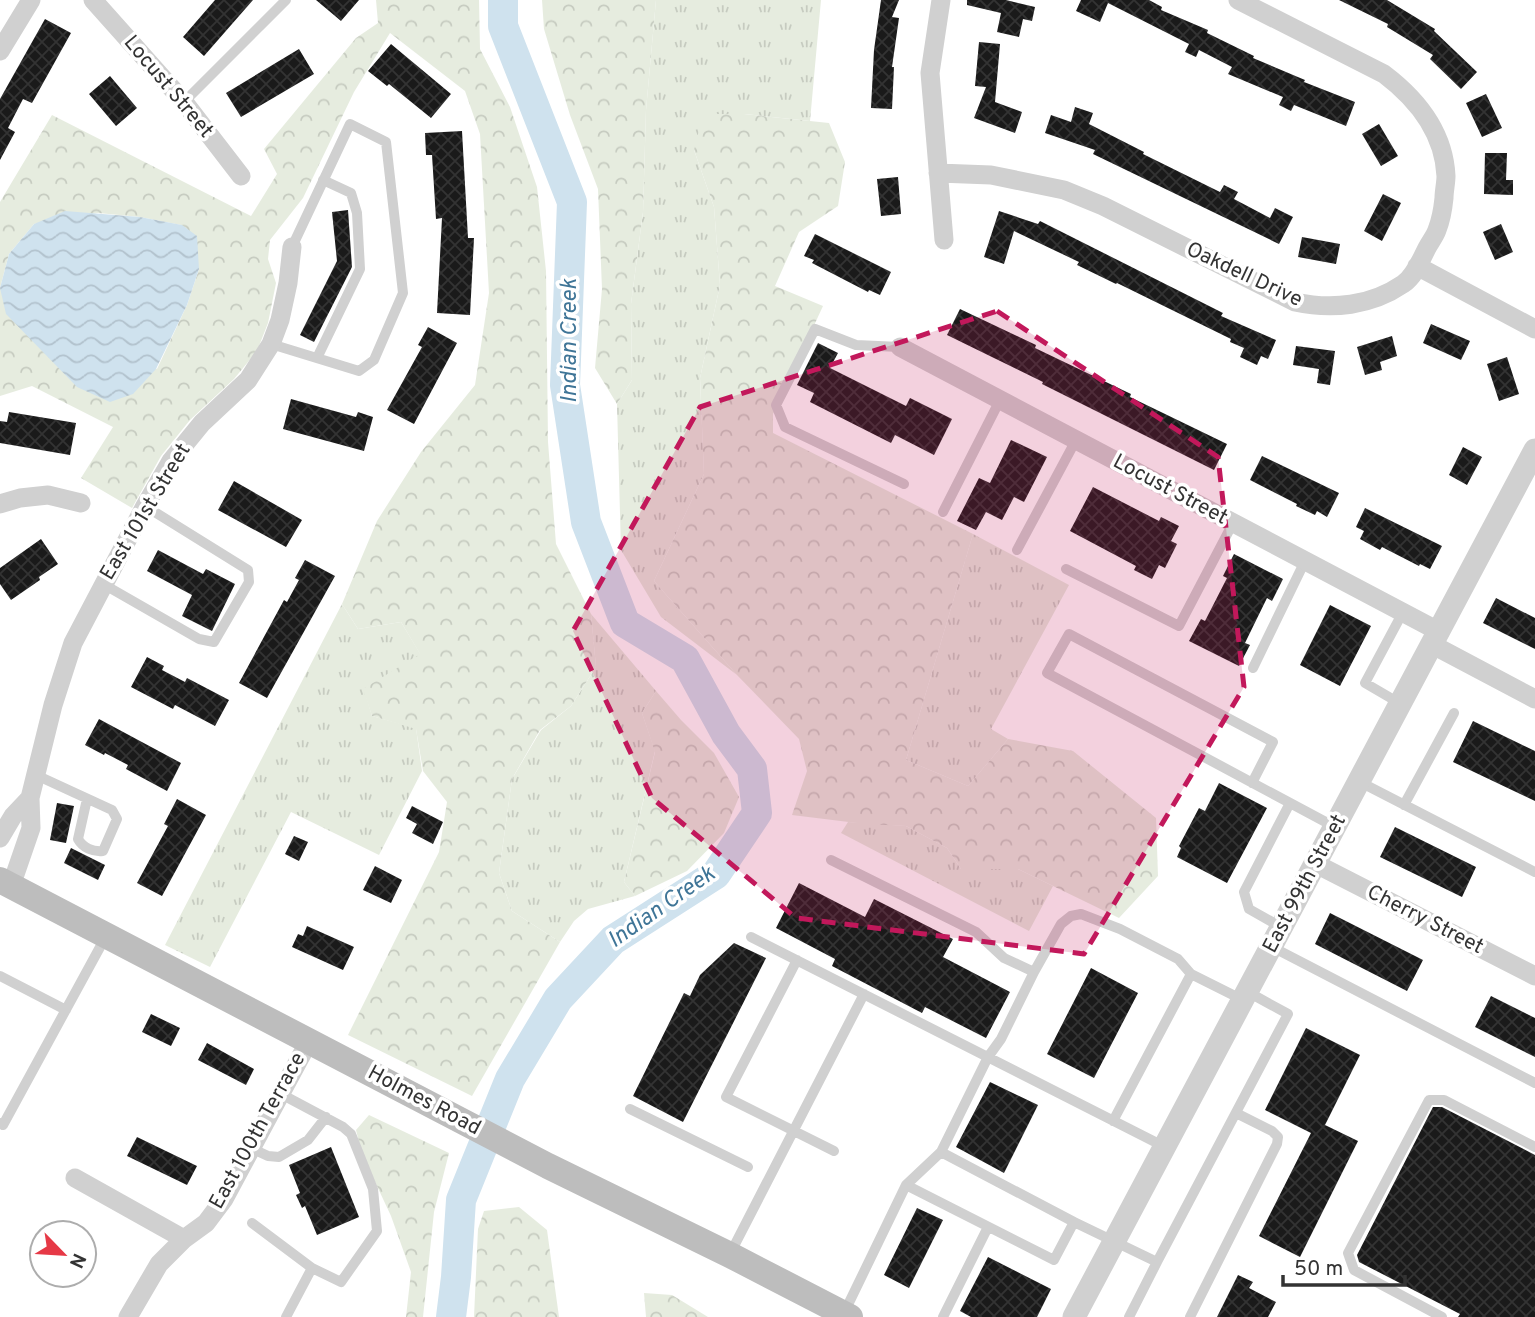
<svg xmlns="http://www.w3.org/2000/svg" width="1535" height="1317" font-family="Overpass,sans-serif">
<defs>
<pattern id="grass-tufts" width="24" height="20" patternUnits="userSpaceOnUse" patternTransform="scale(1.75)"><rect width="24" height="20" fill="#e6ecdf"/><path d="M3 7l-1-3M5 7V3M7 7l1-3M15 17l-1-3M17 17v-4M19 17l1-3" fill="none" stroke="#c6cbc0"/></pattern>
<pattern id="forest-crowns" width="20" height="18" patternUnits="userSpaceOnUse" patternTransform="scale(1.75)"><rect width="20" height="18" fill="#e6ecdf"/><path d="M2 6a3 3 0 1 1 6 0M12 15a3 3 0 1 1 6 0" fill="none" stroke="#c6cbc0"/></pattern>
<pattern id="water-waves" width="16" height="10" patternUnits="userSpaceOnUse" patternTransform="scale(1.75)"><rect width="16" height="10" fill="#cfe2ee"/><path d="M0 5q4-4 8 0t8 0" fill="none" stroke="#b2c2cd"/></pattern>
<pattern id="building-cross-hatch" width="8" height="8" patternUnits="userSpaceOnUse" patternTransform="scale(1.75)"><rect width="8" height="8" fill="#1a1a1a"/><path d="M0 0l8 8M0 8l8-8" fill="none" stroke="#333"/></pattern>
</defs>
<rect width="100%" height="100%" fill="#fff"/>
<!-- grass -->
<path fill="url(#grass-tufts)" d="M656,0H821L810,121L744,114L694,150L714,207L720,285L700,378L704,474L654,581L737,675L661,617L621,550L617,404L632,380L631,304L643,212L646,110Z
M973,534L1069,585L991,729L1008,739L968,786L906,760Z
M342,604L358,629L401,622L421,655L364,689L372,716L416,728L422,771L379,855L291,812L210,967L165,945Z
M591,614L656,691L642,713L655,751L624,882L635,896L588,909L574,921L560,942L512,911L499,873L512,779L541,730L571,706L596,667Z
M848,822L906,826L947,848L961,869H1018L1053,886L1029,931L841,833Z"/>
<!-- forest -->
<path fill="url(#forest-crowns)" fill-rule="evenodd" d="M376,0H479L480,49L510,107L537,187L546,271L548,442L556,544L591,614L596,667L571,706L540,730L512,779L499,873L512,911L560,942L472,1096L348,1035L439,852L447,802L423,771L416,729L372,716L363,689L420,654L401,622L358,629L342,604L377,521L421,452L475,385L489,293L480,134L465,91L390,33L354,92L303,198L270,240L268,259L276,283L268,323L257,351L234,379L190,420L161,456L132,508L81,478L113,427L32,386L0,396V202L52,115L251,216L277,174L264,149L356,38L378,23ZM98,213L140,217L181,225L199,269L187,305L157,369L0,288L9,254L34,224Z
M542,0H656L646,110L643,212L631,304L632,380L617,404L595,368L602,289L598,189L570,115L544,29Z
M703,114H744L829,123L845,162L838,206L799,232L775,286L823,306L773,414V433L973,534L906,760L968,786L1008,739L1073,751L1156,818L1158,876L1119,918L1018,869H961L947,848L906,826L865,824L792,815L807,771L799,739L737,675L654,581L704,474L700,378L720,285L714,207L694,150Z
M656,691L681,720L714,753L739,797L724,833L687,871L635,896L624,882L655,752L642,713Z
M369,1115L449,1153L434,1212L423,1317H406L411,1272L391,1216L362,1154L356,1130Z
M519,1207L547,1230L559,1317H474L478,1229L484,1211Z
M644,1293L672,1295L708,1317H646Z"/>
<!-- water -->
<path fill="url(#water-waves)" d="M65,211L140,217L182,225L197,236L199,269L187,305L156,369L133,394L110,402L77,387L6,314L0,288L9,254L34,224Z"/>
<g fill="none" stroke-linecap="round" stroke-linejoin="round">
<!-- river -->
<path stroke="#cfe2ee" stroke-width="30" d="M451,1317L456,1277L461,1200L510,1079L558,999L613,940L716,874L757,813L752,769L726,734L685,659L625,623L586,522L565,385L572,202L503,26V0"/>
</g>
<!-- building -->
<path fill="url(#building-cross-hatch)" d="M215,0H253L204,56L183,37Z
M316,0H359L341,21Z
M881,0H899L892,17L899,18L892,67H894L892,109L871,108L874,50Z
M967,0H1006L1035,7L1032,21L1023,19L1019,37L997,32L1001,13L967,5Z
M1081,0H1149L1162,7L1161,10L1208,30L1207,33L1254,56L1253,58L1305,80L1304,82L1355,102L1346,126L1294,105L1291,111L1279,105L1283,97L1228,74L1232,67L1199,50L1196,57L1185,52L1189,44L1108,3L1100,22L1076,11Z
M1339,0H1387L1435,29L1434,31L1477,72L1461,89L1430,59L1433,55L1387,27L1388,24Z
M45,19L71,33L32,103L23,99L8,128L15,132L0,160V99Z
M979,42L1000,44L995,102L1022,112L1015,133L974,118L986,87L975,86Z
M391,44L451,94L431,118L389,84L387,86L368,71Z
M299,49L314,74L241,117L226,93Z
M110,76L137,108L116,126L89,94Z
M1486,94L1502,128L1482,137L1466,103Z
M1075,107L1093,113L1089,124L1144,152L1143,154L1220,192L1224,185L1238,192L1234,199L1270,218L1275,208L1293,217L1279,244L1093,154L1095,150L1045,133L1051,115L1071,122Z
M1379,124L1398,156L1381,166L1362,134Z
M462,131L468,238H474L470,315L437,313L442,218L436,219L432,155H426L425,133Z
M1485,153H1507L1506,180H1513V195L1484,194Z
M898,177L901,214L881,216L877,179Z
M1383,194L1401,203L1382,241L1364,231Z
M348,210L352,267L314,342L300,335L337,261L332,212Z
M999,211L1038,224L1040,221L1223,313L1221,316L1276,340L1268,359L1261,356L1257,365L1240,357L1244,348L1230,342L1231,339L1117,283L1116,284L1077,265L1079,262L1014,231L1004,264L984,257Z
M1501,224L1513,252L1495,260L1483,232Z
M815,234L891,272L880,295L869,290L868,292L812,263L814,260L804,256Z
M1302,237L1340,244L1336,264L1298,257Z
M960,309L1036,345L1035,348L1131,394L1130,397L1227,444L1214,470L1042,384L1043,382L947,335Z
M1431,324L1470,341L1461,360L1423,343Z
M428,327L457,343L414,424L387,410L422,347L418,345Z
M1392,336L1397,356L1380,362L1382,370L1365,375L1357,347Z
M818,343L838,353L830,368L906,406L910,398L952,419L934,455L895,435L891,443L810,402L814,393L797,385Z
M1296,346L1335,351L1330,385L1317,383L1319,369L1293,365Z
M1507,357L1519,394L1499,401L1487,364Z
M291,399L356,417L358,412L373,417L364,451L283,429Z
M9,412L76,423L70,455L0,443V421L7,422Z
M1011,440L1047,457L1024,502L1014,497L1002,520L986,512L976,530L957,521L979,478L990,483Z
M1463,447L1482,457L1467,485L1449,475Z
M1262,456L1339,493L1327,517L1317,511L1315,515L1296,506L1297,504L1250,480Z
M234,481L302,520L286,547L218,510Z
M1093,487L1159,521L1161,517L1179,526L1171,541L1177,544L1165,568L1159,565L1152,579L1134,570L1136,566L1070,531Z
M1365,508L1442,546L1430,569L1420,564L1419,566L1382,547L1380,550L1360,539L1364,531L1356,527Z
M41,539L58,564L39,577L40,580L11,600L0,584V568Z
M158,550L203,574L206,569L235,584L212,631L182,616L192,595L147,571Z
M1234,554L1283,579L1272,601L1267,598L1245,643L1250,645L1239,666L1189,641L1201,619L1205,621L1227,578L1223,576Z
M305,560L335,576L267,698L239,683L284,600L287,602L299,580L295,578Z
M1496,598L1535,618V649L1483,623Z
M1330,605L1371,626L1340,686L1300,665Z
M147,657L164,666L162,670L185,682L187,678L229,700L215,726L175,705L173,709L131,687Z
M99,719L181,763L167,791L126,769L128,765L105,753L104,755L85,745Z
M1473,721L1535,751V801L1453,762Z
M1219,783L1267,808L1227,883L1177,857L1181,848L1179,846L1199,808L1205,811Z
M177,799L206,815L162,896L137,883L168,826L164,824Z
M57,803L74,806L66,843L50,840Z
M412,806L443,822L433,844L412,833L417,824L406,818Z
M1395,827L1476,867L1462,897L1380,857Z
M294,836L308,842L299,861L285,854Z
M71,848L105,865L98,880L64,863Z
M375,866L402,880L391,903L363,890Z
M799,883L865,917L874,899L953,939L943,957L1010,992L986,1038L925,1007L922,1013L832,966L835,959L776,928Z
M1330,913L1423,960L1407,991L1315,944Z
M307,926L354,947L343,970L292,947L298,934L303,936Z
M734,943L766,958L683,1122L633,1096L684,993L690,996L700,975Z
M1091,968L1138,993L1094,1078L1047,1054Z
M1491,996L1535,1018V1057L1475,1027Z
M151,1014L180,1028L171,1046L142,1032Z
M1306,1028L1360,1055L1325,1125L1358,1141L1300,1257L1259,1236L1311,1133L1265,1110Z
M207,1043L254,1069L246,1085L198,1060Z
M990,1082L1038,1105L1004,1173L956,1147Z
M1433,1107H1442L1535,1155V1317H1458L1460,1314L1359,1262L1357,1255Z
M137,1137L197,1166L187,1185L127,1156Z
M331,1147L359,1217L317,1235L305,1206L302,1208L296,1195L300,1193L289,1165Z
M917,1208L943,1220L909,1288L884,1275Z
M988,1257L1051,1289L1037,1317H971L960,1311Z
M1238,1275L1253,1282L1249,1288L1276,1302L1268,1317H1217Z"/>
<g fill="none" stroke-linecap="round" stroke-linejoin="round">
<!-- service -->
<path stroke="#d0d0d0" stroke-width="10" d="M184,102L286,0
M271,344L359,371L374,360L403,293L386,142L350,124L292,247
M900,347L856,345L815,329L776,405L785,427L904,484
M317,358L360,269L357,213L351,193L323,180
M943,512L1000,400
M1017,550L1076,440
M1066,569L1179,626L1233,523
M103,584L199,639L214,642L249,582L248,570L145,506
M1253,668L1305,561
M1401,704L1365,683L1403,612
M36,775L112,810L117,819L103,851C93,852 83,848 78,839L87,799
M1360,782L1535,872
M1252,783L1273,742L1069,634L1047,673L1335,827
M1404,805L1454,713
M831,860L976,932L1004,958L1034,972L1001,1039L988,1057L941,1152L906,1185L844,1313
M1281,927L1249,909L1244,892L1290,803
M751,937L1165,1147
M1272,947L1535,1083
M797,960L726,1097L834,1151
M1034,972L1061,924L1071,916L1081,914L1120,929L1178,959L1191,974L1241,999
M0,976L66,1010
M281,1094L343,1127L351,1134L373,1189L377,1231L341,1282L312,1268L286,1317
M630,1109L748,1167
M1113,1121L1191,974
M0,1123L3,1125L105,938
M251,1148L268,1156L279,1157L308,1140L326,1117
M941,1152L1074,1222
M906,1185L1054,1260L1074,1222L1157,1262L1288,1014L1248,992
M252,1223L312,1268
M731,1252L864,994
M943,1317L988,1227
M1129,1317L1157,1262
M1190,1317L1277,1144L1278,1137L1272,1131L1236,1113
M1442,1317L1354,1270L1348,1253L1429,1100H1444L1535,1147"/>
<!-- minor -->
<path stroke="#d0d0d0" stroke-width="19" d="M93,0L184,102L241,176
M941,0L930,73L944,240
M0,51L31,0
M938,173L991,175L1064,190L1103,206L1295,302C1332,310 1371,306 1403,284C1414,277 1421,260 1427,248C1430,242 1435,236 1437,230C1441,220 1443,208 1444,198C1444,191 1446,183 1446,176C1444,133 1417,99 1384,74L1238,0
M1417,266L1535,329
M900,347L1440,632
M0,504L20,498L48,495L81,503
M1433,645L1535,699
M0,838L13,816L30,798
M1316,864L1535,976
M11,886L31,828L30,798L53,705L73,643L145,506L171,461L202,423L248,380L271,344L280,320L288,283L292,247
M75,1178L184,1239
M128,1317L159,1264L184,1239L206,1223L224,1199L309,1041"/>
<!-- tertiary -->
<path stroke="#d0d0d0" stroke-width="23" d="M1074,1317L1535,450"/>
<!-- secondary -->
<path stroke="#bdbdbd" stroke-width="26" d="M0,880L548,1166L730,1255L850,1317"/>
</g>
<!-- marked area -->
<path fill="#c2185b" fill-opacity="0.2" stroke="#c2185b" stroke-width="5" stroke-dasharray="14 9" stroke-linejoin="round" d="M997,311L1218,457L1244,687L1084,954L796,918L652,798L573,631L700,407Z"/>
<g text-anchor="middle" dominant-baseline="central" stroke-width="7" stroke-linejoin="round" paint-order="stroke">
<!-- street labels -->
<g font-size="21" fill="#333" stroke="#fff">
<text transform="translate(168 87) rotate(50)">Locust Street</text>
<text transform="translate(1244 275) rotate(25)">Oakdell Drive</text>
<text transform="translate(1170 490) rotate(28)">Locust Street</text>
<text transform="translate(146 512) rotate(-59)">East 101st Street</text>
<text transform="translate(1305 884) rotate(-62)">East 99th Street</text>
<text transform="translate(1425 920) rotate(27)">Cherry Street</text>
<text transform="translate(424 1101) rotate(28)">Holmes Road</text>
<text transform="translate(258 1131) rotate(-61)">East 100th Terrace</text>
</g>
<!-- water labels -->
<g font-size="23" font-style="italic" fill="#3f7597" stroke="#fff">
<text transform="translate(570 341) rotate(-90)">Indian Creek</text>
<text transform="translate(662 908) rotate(-35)">Indian Creek</text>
</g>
</g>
<!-- north arrow -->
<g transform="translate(63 1254) rotate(115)"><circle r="33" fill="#ffffff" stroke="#adadad" stroke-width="2"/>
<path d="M0-5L12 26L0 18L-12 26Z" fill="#e63946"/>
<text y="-10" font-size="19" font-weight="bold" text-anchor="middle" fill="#333333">N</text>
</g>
<!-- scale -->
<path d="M1283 1275v10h122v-10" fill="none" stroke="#333333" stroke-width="3.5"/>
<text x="1294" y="1275" font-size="21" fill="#333333" stroke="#ffffff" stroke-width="5" paint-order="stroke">50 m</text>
</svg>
